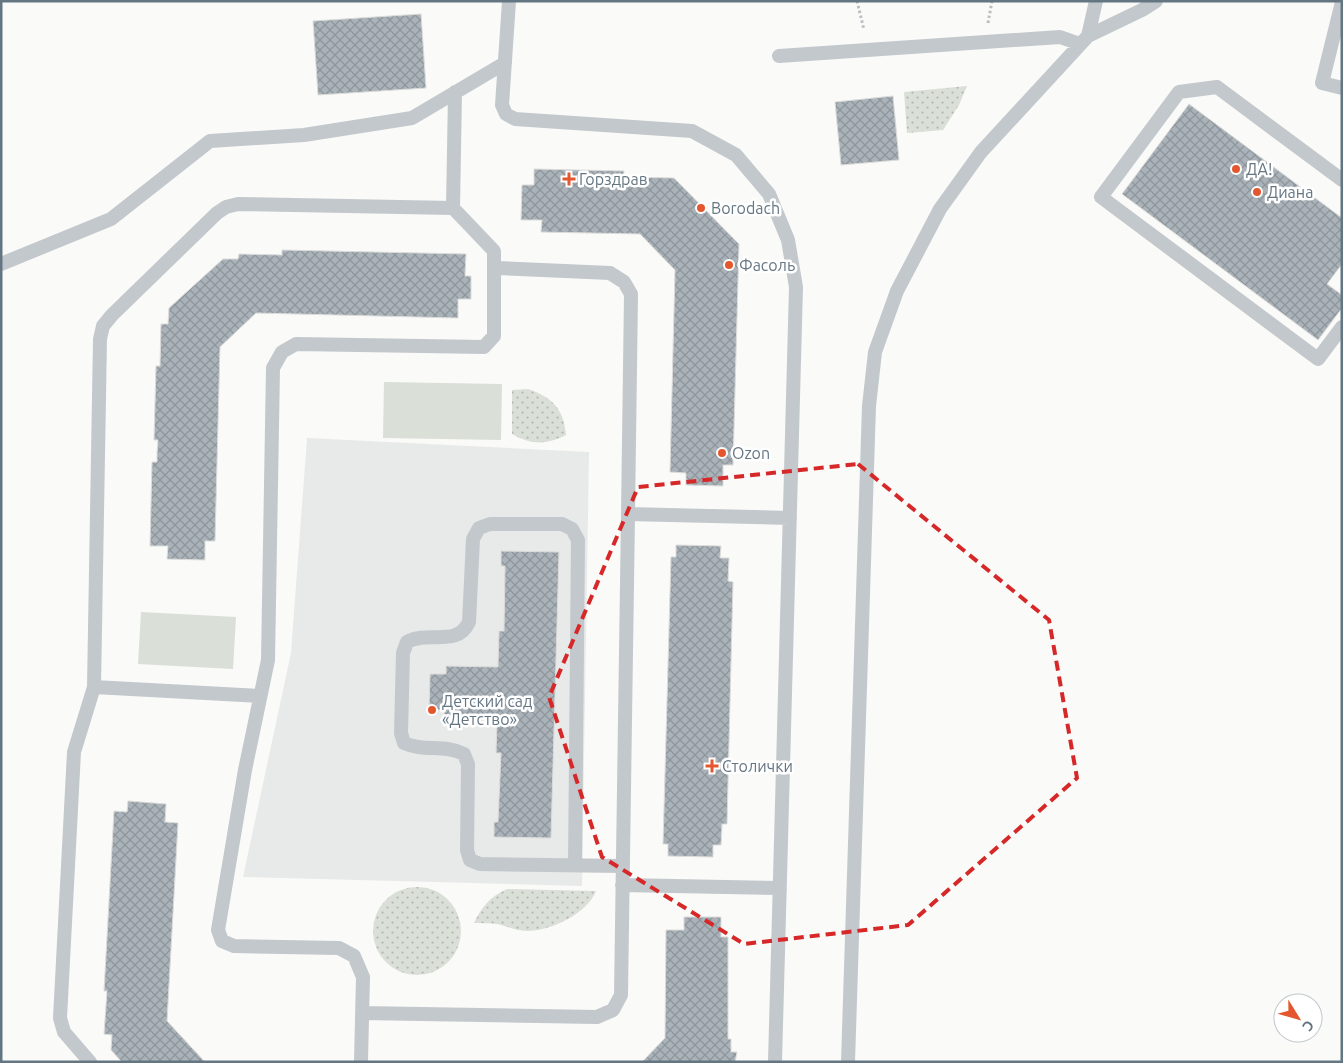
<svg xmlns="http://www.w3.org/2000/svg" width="1343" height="1063" font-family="Ubuntu,sans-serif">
<defs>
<pattern id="grass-dots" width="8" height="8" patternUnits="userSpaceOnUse" patternTransform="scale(1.25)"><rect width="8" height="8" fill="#dadfd7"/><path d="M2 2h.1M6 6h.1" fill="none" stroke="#b4b9b4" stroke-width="1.8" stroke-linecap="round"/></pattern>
<pattern id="building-cross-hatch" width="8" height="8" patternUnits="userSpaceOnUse" patternTransform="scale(1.25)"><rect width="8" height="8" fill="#aab3b9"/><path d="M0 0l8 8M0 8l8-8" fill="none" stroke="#8e969c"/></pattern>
</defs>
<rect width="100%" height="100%" fill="#fafaf8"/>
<!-- built -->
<path fill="#e8e9e9" d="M307,438L589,452L582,886L243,877L291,653Z"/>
<!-- grass -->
<path fill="url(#grass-dots)" d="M967,86L959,105L943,130L907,133L904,92Z
M528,389C552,397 564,409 566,435C546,445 531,445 512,434V390Z
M373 931a44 44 0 1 1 88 0a44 44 0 1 1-88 0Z
M507,889L596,891C588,913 551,931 527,931C516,931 507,926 497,924C490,923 481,923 474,923C482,906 490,897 507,889Z"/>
<!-- pitch -->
<path fill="#dadfd7" d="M384,382L502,384L501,440L383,438Z
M141,612L236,617L233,669L138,664Z"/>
<!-- building -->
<path fill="url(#building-cross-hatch)" stroke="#dcdcda" d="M421,14L426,88L318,95L313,21Z
M893,96L899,160L841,165L835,102Z
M1189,104L1342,218V264L1327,284L1342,295V308L1318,340L1122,194Z
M534,169L624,171V177L674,178L739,244L733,465H723V486L686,485V473L670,472L675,270L640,234L541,232L542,220H521L522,185H534Z
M282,250L466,254L465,276H471V299H458V318L256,313L220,347L215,541H205V560L167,559L168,546H150L152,462H157V453L158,440H154L156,366H160L161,324H168L169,308L223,259H238L239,254L282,255Z
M676,545L721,546L720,558H729L728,581L733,582L727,824H722L721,845H713V857L668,856V844H663L671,557H676Z
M501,551L559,552L551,838L494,837V822H498L501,753H496L497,720L444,719V710H429L430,674H446V666L498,667L499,631H504L505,566H501Z
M128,801L166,804L165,822L178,823L167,1021L205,1062H122L111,1050L112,1035L104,1034L107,991H104L114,811L127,812Z
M684,917H721V937H728V1039H731V1052H737L735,1062H642L665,1038L666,930H684Z"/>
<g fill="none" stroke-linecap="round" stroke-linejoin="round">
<!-- path -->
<path stroke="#bbbfc2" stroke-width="3" stroke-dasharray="2.5 2.5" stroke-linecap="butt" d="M857,1L864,30
M988,23L992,1"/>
<!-- service -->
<path stroke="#c3c8cc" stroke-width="14" d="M509,1L502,105L506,114L515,119L692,131L736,155L769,194L788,240L796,287L775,1062
M1342,2L1322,83L1342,88
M1088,36L1096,1
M779,56L1060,37L1080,44
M1342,180L1217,87L1179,92L1101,197L1318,359L1342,327
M1,264L111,219L210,141L304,135L412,118L505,63
M496,268L610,273L624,282L631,294L628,514
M94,687L260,696
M575,865L578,540L572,529L562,524H490L479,528L473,539L469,622C457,648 429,630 407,642L403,653L401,733L404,743C423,752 445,744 464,754L468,764L467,850L470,860L480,864L623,866
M622,885L780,888
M362,1013L597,1017L613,1010L621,995L628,514L790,518
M90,1062L64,1032L60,1018L74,752L94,687L100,339L103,326L112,315L217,213L226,207L238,204L453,208
M361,1062L363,977L354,956L339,948L234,946L222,941L218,930L245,770L268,660L273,368L282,352L296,344L484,347L494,336V251L453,208L455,92
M848,1062L869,406L875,352L897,291L940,209L981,152L1088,36L1142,10L1156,1"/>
</g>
<!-- marked area -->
<path fill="none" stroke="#d62828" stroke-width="4" stroke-dasharray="10 6" stroke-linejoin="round" d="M858,464L1049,620L1077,778L908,925L744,944L602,857L549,697L638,487Z"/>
<!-- markers -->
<g fill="#e4572e" stroke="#fff" stroke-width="2">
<circle cx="1236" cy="169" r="5"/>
<path d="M566.5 171.5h5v5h5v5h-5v5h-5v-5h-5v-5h5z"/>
<circle cx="1257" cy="192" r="5"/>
<circle cx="701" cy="208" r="5"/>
<circle cx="729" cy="265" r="5"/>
<circle cx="722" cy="453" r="5"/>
<circle cx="432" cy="710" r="5"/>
<path d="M709.5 758.5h5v5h5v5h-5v5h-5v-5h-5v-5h5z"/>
</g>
<g text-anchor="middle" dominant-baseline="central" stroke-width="5" stroke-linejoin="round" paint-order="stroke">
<!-- poi labels -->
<g font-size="16" fill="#657683" stroke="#fff" text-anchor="start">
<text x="1246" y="169">ДА!</text>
<text x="579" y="179">Горздрав</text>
<text x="1267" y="192">Диана</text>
<text x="711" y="208">Borodach</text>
<text x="739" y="265">Фасоль</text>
<text x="732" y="453">Ozon</text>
<text x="442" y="701">Детский сад<tspan x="442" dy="18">«Детство»</tspan></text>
<text x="722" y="766">Столички</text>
</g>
</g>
<!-- border -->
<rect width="1343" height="1063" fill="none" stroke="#657683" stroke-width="5"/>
<!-- north arrow -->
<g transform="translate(1298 1018) rotate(127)"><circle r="24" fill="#ffffff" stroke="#c1c8cd"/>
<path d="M0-4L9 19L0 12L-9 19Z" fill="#e4572e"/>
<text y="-8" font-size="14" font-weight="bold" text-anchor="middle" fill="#657683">С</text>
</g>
</svg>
